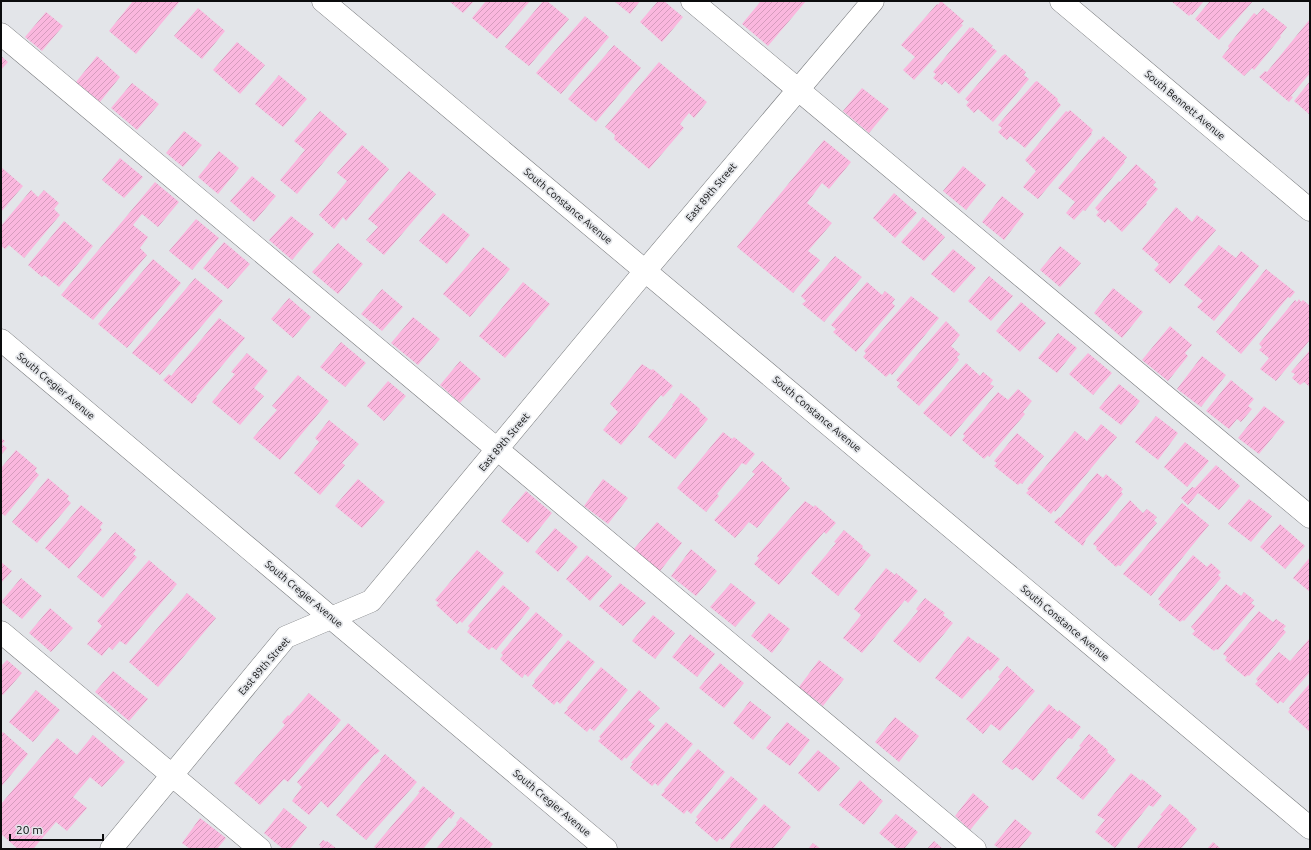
<svg xmlns="http://www.w3.org/2000/svg" width="1311" height="850" font-family="Ubuntu,sans-serif">
<defs>
<pattern id="building-hatch" width="6" height="6" patternUnits="userSpaceOnUse"><rect width="6" height="6" fill="#fab7de"/><path d="M-1 1l2-2M0 6l6-6M5 7l2-2" fill="none" stroke="#d59cbd"/></pattern>
</defs>
<rect width="100%" height="100%" fill="#e3e5e9"/>
<!-- building -->
<path fill="url(#building-hatch)" d="M133,1H180L136,54L109,31Z
M449,1H474L463,13Z
M486,1H530L497,39L472,18Z
M543,1H547L569,19L529,66L505,47Z
M614,1H640L630,14Z
M658,1H664L683,17L662,42L640,22Z
M761,1H806L768,46L742,24Z
M941,1L964,21L961,24L963,25L914,80L903,70L915,57L901,45L937,4L938,5Z
M1171,1H1204L1192,15L1191,14L1189,16Z
M1210,1H1253L1219,40L1195,19Z
M198,8L225,31L202,59L174,36Z
M1263,8L1287,27L1280,36L1281,37L1254,70L1252,68L1244,76L1222,57L1229,48L1228,46L1254,13L1257,15Z
M46,12L63,26L42,51L25,37Z
M585,16L609,37L561,94L536,73Z
M1310,19V73L1291,96L1293,97L1289,102L1259,77L1265,71L1267,72Z
M970,27L971,29L972,27L993,46L991,47L997,51L959,94L945,81L942,85L933,78L936,74L933,72Z
M237,42L265,65L240,94L213,70Z
M614,45L641,68L596,122L568,99Z
M1005,54L1026,72L1024,75L1029,79L993,122L978,109L974,113L966,105L969,102L965,99L1002,56Z
M1,56L8,62L1,70Z
M97,56L120,77L100,102L76,82Z
M659,62L707,102L694,118L689,113L680,124L684,128L649,169L614,139L615,135L605,127Z
M279,75L307,99L283,127L255,104Z
M1037,81L1058,99L1057,101L1061,105L1025,148L1010,136L1007,140L998,132L1002,128L998,125L1035,82Z
M1310,81V115L1294,101Z
M132,83L159,104L137,130L111,108Z
M862,88L889,109L869,133L843,111Z
M1070,110L1093,130L1091,133L1092,134L1038,199L1023,187L1036,171L1025,160L1066,111L1068,112Z
M320,111L347,134L297,194L280,180L305,150L294,141Z
M184,131L202,145L183,167L166,153Z
M1103,136L1127,157L1124,161L1125,162L1085,211L1083,210L1074,220L1066,213L1075,202L1058,188L1099,139L1100,140Z
M824,140L851,162L829,189L822,183L807,203L832,223L808,251L820,260L793,293L737,247Z
M362,145L389,169L346,221L343,217L334,229L319,215L347,181L337,173Z
M219,151L239,168L218,194L198,177Z
M120,158L143,177L124,198L102,180Z
M1136,164L1156,182L1153,185L1158,189L1146,203L1147,204L1122,232L1108,219L1105,223L1096,215L1099,212L1095,208L1119,181L1120,182Z
M963,166L986,185L966,210L943,191Z
M1,167L23,186L1,212Z
M409,171L436,194L384,255L366,240L378,227L368,219Z
M252,176L276,196L254,222L230,201Z
M155,182L179,202L158,227L142,214L133,225L148,237L140,248L147,255L93,320L61,295Z
M31,190L38,197L44,190L59,203L54,209L60,215L24,258L9,245L5,249L1,246V226Z
M894,193L917,213L895,238L873,218Z
M1002,196L1024,214L1004,240L982,222Z
M1176,207L1192,222L1197,215L1216,230L1170,284L1154,270L1159,264L1142,249Z
M443,213L470,235L447,264L419,241Z
M291,216L314,234L292,260L269,240Z
M923,217L945,237L924,261L901,242Z
M196,219L219,238L192,270L169,251Z
M64,221L93,246L59,287L44,275L42,277L28,265Z
M224,242L250,264L228,289L203,268Z
M338,243L363,264L338,294L312,272Z
M1219,245L1236,258L1241,251L1259,266L1214,321L1197,307L1203,301L1184,285Z
M1060,246L1081,263L1060,287L1040,270Z
M483,247L510,269L470,317L443,294Z
M953,249L976,268L954,293L931,274Z
M835,256L862,277L824,322L802,304L806,301L801,296Z
M153,259L181,283L127,348L98,324Z
M1266,269L1295,292L1290,298L1288,297L1241,354L1216,332Z
M989,276L1013,296L991,321L968,301Z
M195,278L223,301L160,375L132,353Z
M523,282L550,304L505,358L479,336Z
M867,282L882,295L885,291L895,299L892,303L895,306L856,352L833,332L836,329L831,325Z
M1113,288L1143,312L1122,338L1094,313Z
M382,289L403,307L382,331L361,314Z
M911,296L939,318L892,375L890,373L886,377L863,357L866,353L864,351Z
M289,298L311,317L293,338L271,319Z
M1299,299L1301,302L1303,300L1310,306V340L1276,381L1260,369L1269,358L1259,350L1262,347L1259,344L1295,300L1297,302Z
M1021,302L1046,323L1020,352L996,331Z
M413,317L440,339L418,365L391,343Z
M219,318L245,338L196,397L197,398L192,404L163,380L169,374L171,376Z
M946,321L960,335L951,346L960,354L957,357L959,360L919,406L897,387L900,383L896,380Z
M1170,326L1192,345L1185,353L1188,356L1168,381L1142,360Z
M1058,333L1077,348L1057,373L1038,358Z
M341,342L366,363L345,387L320,367Z
M1310,350V387L1304,382L1300,385L1292,378L1295,374L1291,372Z
M247,353L268,371L254,388L264,396L240,425L212,402L235,374L231,372Z
M1088,353L1112,373L1093,395L1069,374Z
M1202,356L1226,375L1201,407L1177,389Z
M460,361L481,379L460,403L440,385Z
M966,363L980,376L983,372L993,380L990,384L994,386L951,437L923,413Z
M642,364L651,370L653,369L673,386L663,397L661,395L621,445L603,430L618,412L610,404Z
M298,375L329,401L280,460L253,438L277,410L272,406Z
M1231,380L1254,399L1248,406L1252,409L1241,422L1237,419L1229,429L1206,411Z
M388,381L406,396L384,421L367,406Z
M1119,384L1140,401L1121,425L1099,408Z
M1018,389L1032,401L1023,412L1025,414L989,457L988,455L984,459L962,440L965,436L963,434L998,392L1008,400Z
M681,393L700,409L699,411L708,419L675,459L648,437L673,406L672,405Z
M1264,406L1285,422L1259,454L1238,438Z
M1156,416L1178,433L1158,460L1135,442Z
M329,420L359,444L342,463L345,465L320,495L294,473L319,442L315,438Z
M1101,424L1117,437L1055,512L1054,510L1051,514L1026,493L1029,490L1027,489L1075,431L1087,441Z
M723,432L732,439L734,437L755,454L746,465L742,463L733,474L717,494L719,496L706,512L677,488Z
M1017,433L1044,456L1022,484L1020,483L1018,485L994,466L997,463L994,461Z
M1,438L5,441L2,444L7,448L1,455Z
M1185,442L1209,461L1187,487L1164,467Z
M16,450L37,468L35,471L39,475L5,516L1,513V468Z
M762,461L782,478L781,480L790,488L757,528L749,522L735,538L714,520L755,474L752,472Z
M1216,465L1240,486L1219,510L1198,493L1188,505L1181,498L1192,487L1195,488Z
M1097,473L1103,478L1106,474L1123,489L1121,492L1123,494L1086,539L1083,546L1054,522L1059,517L1060,518Z
M48,478L69,496L67,499L71,503L37,543L12,522Z
M358,479L385,502L362,528L335,506Z
M603,479L628,498L608,524L584,506Z
M526,491L552,513L528,543L501,521Z
M1249,499L1272,516L1251,542L1228,524Z
M1130,500L1143,513L1147,509L1157,517L1154,520L1157,523L1120,566L1118,565L1116,567L1096,549L1097,547L1093,544Z
M805,501L814,507L815,505L836,523L826,534L824,532L779,585L754,564L759,558L757,556Z
M1182,503L1209,525L1151,596L1123,574Z
M81,505L103,523L100,527L102,530L69,569L45,548Z
M657,522L682,543L660,571L633,550Z
M1280,524L1305,546L1285,569L1260,547Z
M555,528L578,547L558,572L535,552Z
M844,530L863,546L862,548L871,555L838,596L811,573L836,543L834,542Z
M115,532L136,550L133,554L137,557L103,598L77,577Z
M691,549L717,571L696,596L671,576Z
M477,550L504,573L462,623L460,621L457,624L436,605L439,603L435,600Z
M587,555L612,576L590,601L566,579Z
M1193,555L1207,567L1211,563L1221,572L1218,575L1221,578L1184,621L1183,620L1180,622L1159,605L1161,602L1158,599Z
M1310,557V592L1293,578Z
M149,560L177,584L126,645L120,641L112,650L109,647L102,656L87,644L102,626L97,621Z
M1,562L12,571L1,583Z
M886,568L895,575L896,573L918,591L908,603L905,600L862,653L843,638L861,615L854,609Z
M21,578L42,596L22,619L1,602Z
M620,583L646,603L623,626L599,606Z
M731,583L756,603L735,627L710,607Z
M1226,584L1241,596L1244,592L1254,600L1251,603L1255,606L1218,650L1216,649L1214,651L1192,634L1195,631L1191,627Z
M503,585L530,608L496,650L492,647L489,650L467,632L470,628L468,626Z
M187,593L216,618L158,687L129,662Z
M925,598L945,613L943,615L953,623L920,663L893,641L918,611L916,609Z
M50,608L73,628L51,652L29,633Z
M1259,611L1273,622L1276,619L1286,626L1283,629L1286,632L1249,676L1248,675L1245,677L1225,660L1227,657L1223,654Z
M536,612L563,635L528,677L525,674L522,678L500,659L503,655L501,653Z
M769,613L790,629L772,653L751,636Z
M653,615L675,633L655,659L632,641Z
M690,634L715,654L697,677L672,657Z
M968,636L978,644L979,643L1000,659L990,671L988,669L962,699L935,678Z
M1309,639L1310,640V672L1283,703L1280,701L1278,704L1255,684L1258,681L1256,679L1279,652L1290,661Z
M568,640L595,662L560,704L557,701L554,705L532,686L535,682L534,681Z
M7,660L22,673L3,695L1,694V666Z
M819,660L844,679L823,706L799,687Z
M720,663L744,683L724,708L699,688Z
M1007,666L1035,691L1000,731L991,724L983,734L966,719L1000,679L998,677Z
M601,667L628,690L594,731L590,728L587,732L564,713L568,709L567,708Z
M113,671L148,699L129,721L95,692Z
M1310,683V732L1288,712L1290,709L1289,708Z
M36,690L60,710L33,742L9,722Z
M639,690L660,708L648,720L655,726L626,759L625,757L622,761L598,741L601,738L599,737Z
M309,693L341,720L288,782L284,779L260,805L234,783L285,725L282,722L288,715L289,716Z
M750,701L771,717L753,740L733,723Z
M1049,704L1058,712L1059,710L1081,727L1072,739L1068,738L1033,781L1016,767L1012,770L1002,762Z
M895,717L919,736L899,762L875,742Z
M666,722L693,744L658,786L655,783L652,786L630,768L633,763H631Z
M787,722L810,740L790,766L766,748Z
M348,723L380,751L375,755V754L328,808L321,801L309,815L292,801L302,787L297,782Z
M3,732L28,754L1,787V734Z
M1089,734L1108,750L1107,752L1116,760L1083,800L1056,778L1081,747L1079,746Z
M93,735L125,762L102,787L90,777L73,797L87,808L67,831L56,822L33,849H18L1,834V804L57,738L77,755Z
M698,749L725,772L691,814L687,810L684,814L661,795L665,791L664,790Z
M818,750L840,768L819,792L798,773Z
M385,754L417,782L366,840L336,815L381,761L380,760Z
M1131,773L1141,781L1142,779L1162,796L1153,807L1149,805L1115,848L1095,832L1105,820L1097,815Z
M731,776L758,799L723,840L720,838L717,842L695,823L698,819L696,817Z
M860,780L883,801L864,825L839,805Z
M423,786L455,813L451,819L449,817L423,849H377L374,847L420,792H418Z
M973,793L989,807L970,830L955,816Z
M764,804L791,827L773,849H729L731,846L730,845Z
M1170,804L1189,820L1188,821L1197,829L1181,849H1139L1137,847L1162,816L1160,815Z
M284,808L307,827L290,849H283L264,833Z
M896,814L918,832L904,849H898L879,833Z
M461,817L493,844L489,849H436L457,824L456,823Z
M200,818L226,838L217,849H190L182,843Z
M1015,819L1032,833L1019,849H1000L994,845Z
M323,840L326,842L327,841L337,849H319L321,846L319,845Z
M934,841L943,849H927Z
M1213,842L1221,849H1207Z
M813,843L821,849H808Z"/>
<g fill="none" stroke-linecap="round" stroke-linejoin="round">
<!-- minor casing -->
<g stroke="#77797c" stroke-width="23">
<path id="minor" d="M323,1L1310,828
M692,1L1310,517
M1061,1L1310,210
M1,34L975,849
M1,340L606,849
M1,632L260,849
M111,849L286,637L371,601L645,271L873,1"/>
</g>
<!-- minor -->
<use href="#minor" stroke="#fff" stroke-width="22"/>
</g>
<g text-anchor="middle" dominant-baseline="central" stroke-width="3.5" stroke-linejoin="round" paint-order="stroke">
<!-- street labels -->
<g font-size="10" fill="#0b0c0d" stroke="#e3e5e9">
<text transform="translate(1185 105) rotate(40)">South Bennett Avenue</text>
<text transform="translate(711 192) rotate(-50)">East 89th Street</text>
<text transform="translate(568 206) rotate(40)">South Constance Avenue</text>
<text transform="translate(56 386) rotate(40)">South Cregier Avenue</text>
<text transform="translate(817 414) rotate(40)">South Constance Avenue</text>
<text transform="translate(504 442) rotate(-50)">East 89th Street</text>
<text transform="translate(304 594) rotate(40)">South Cregier Avenue</text>
<text transform="translate(1065 623) rotate(40)">South Constance Avenue</text>
<text transform="translate(264 666) rotate(-49)">East 89th Street</text>
<text transform="translate(552 803) rotate(40)">South Cregier Avenue</text>
</g>
</g>
<!-- border -->
<rect width="1311" height="850" fill="none" stroke="#0b0c0d" stroke-width="4"/>
<!-- scale -->
<path d="M10 834v6h93v-6" fill="none" stroke="#0b0c0d" stroke-width="2"/>
<text x="16" y="834" font-size="12" fill="#0b0c0d" stroke="#e3e5e9" stroke-width="3" paint-order="stroke">20 m</text>
</svg>
